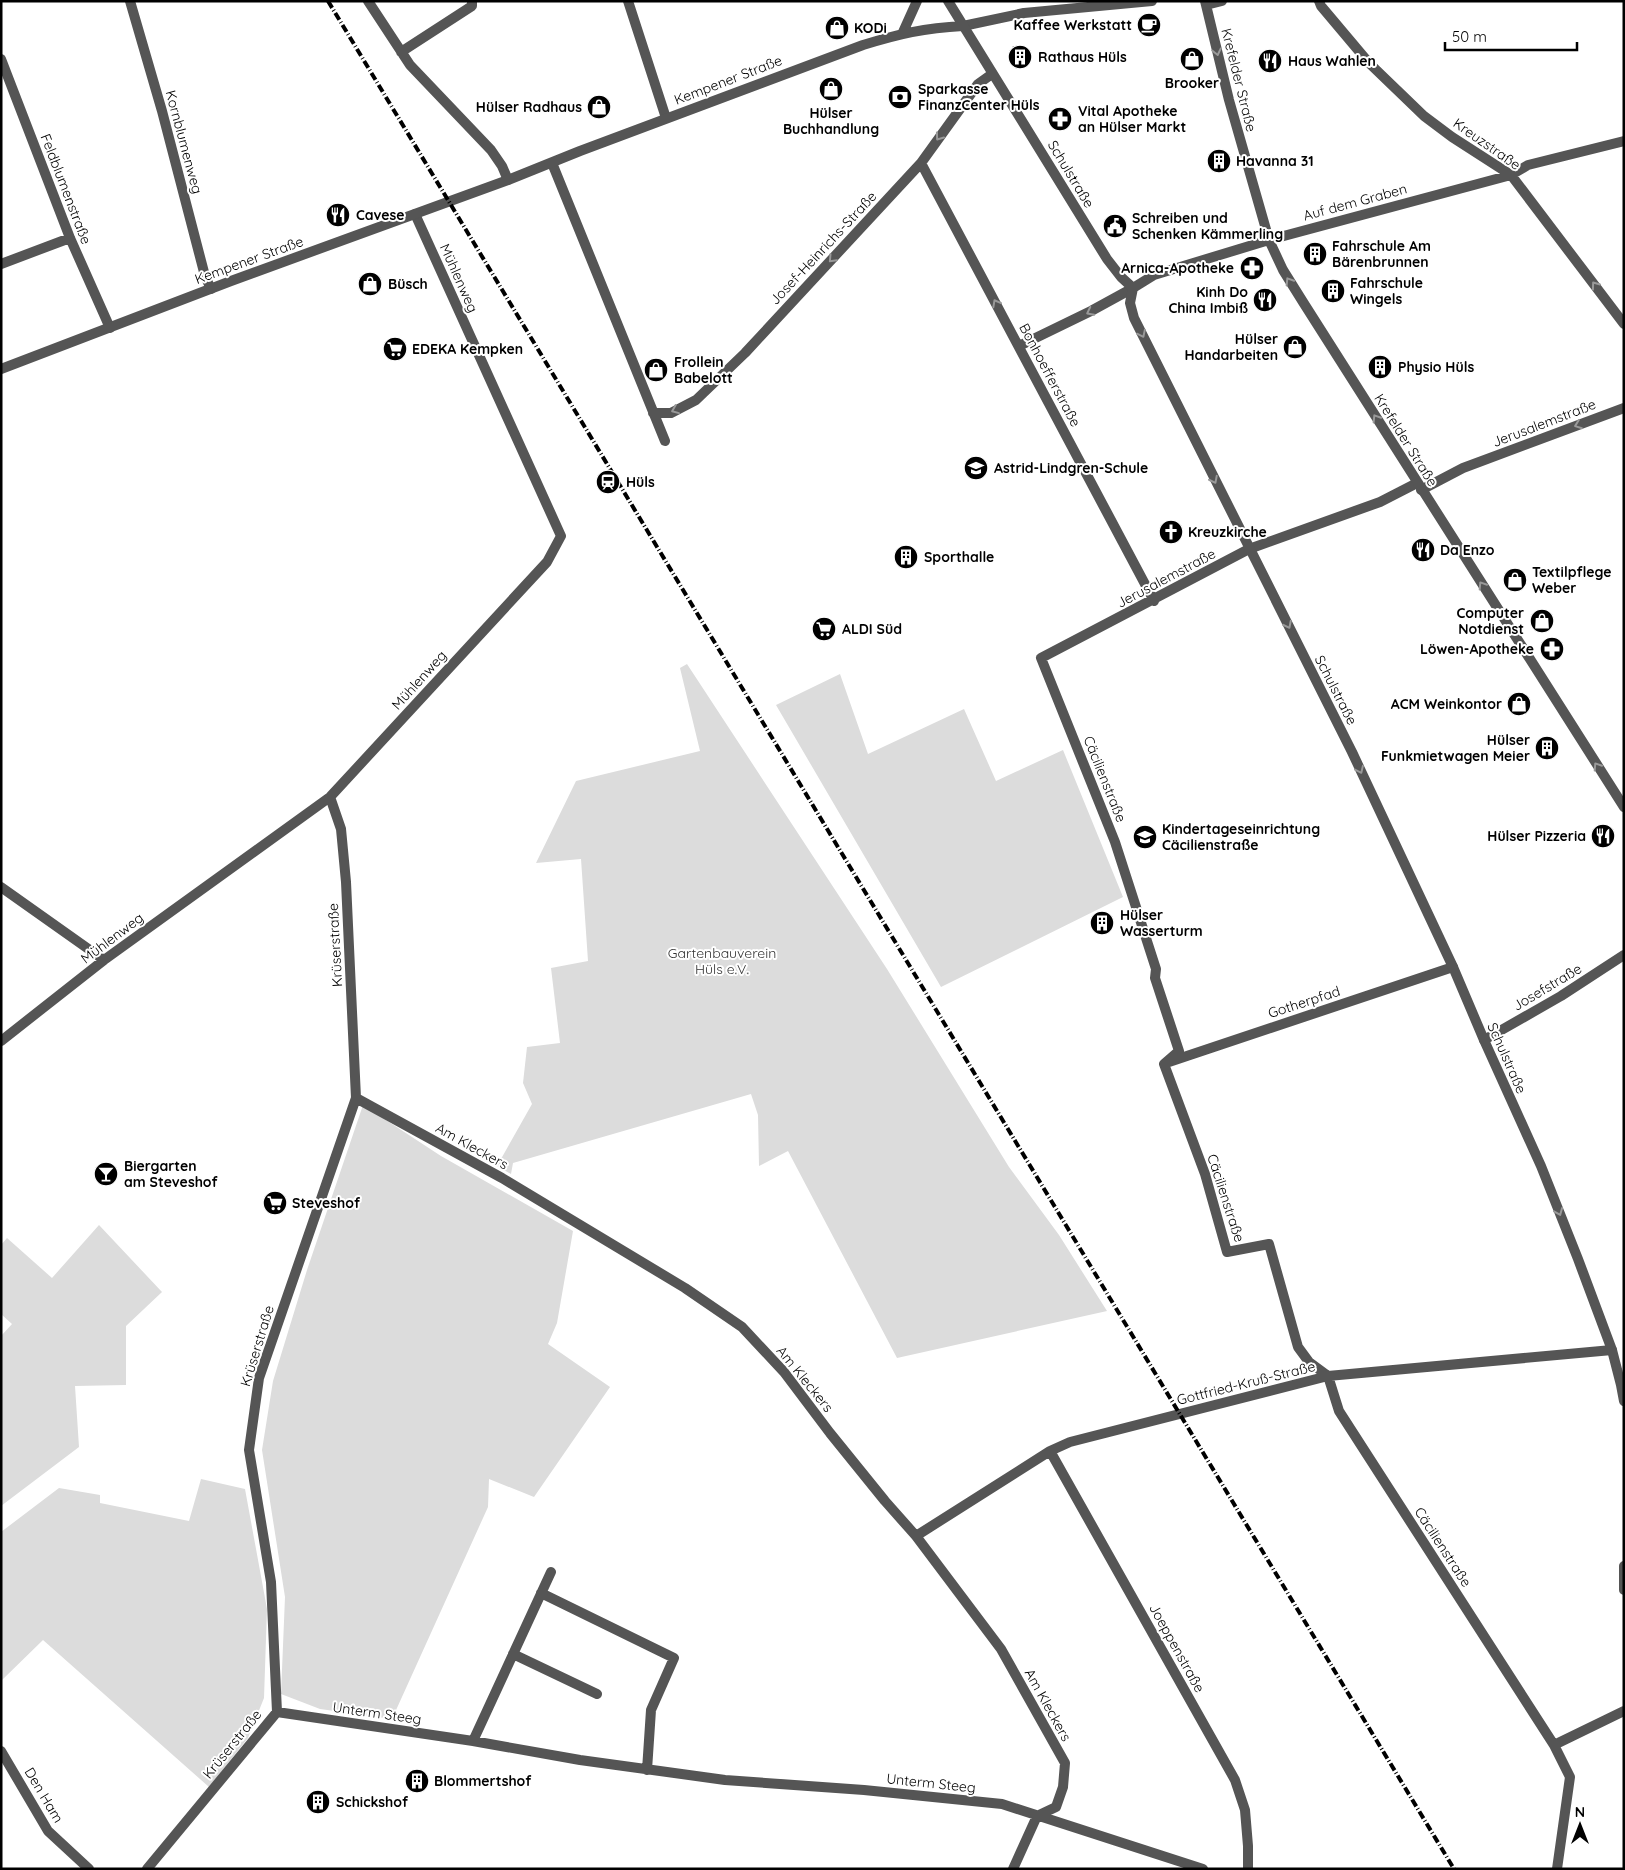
<svg xmlns="http://www.w3.org/2000/svg" width="1625" height="1870" font-family="Quicksand,sans-serif">
<rect width="100%" height="100%" fill="#fff"/>
<!-- green -->
<path fill="#dcdcdc" d="M687,664L887,969L1009,1167L1059,1235L1107,1311L897,1358L788,1151L759,1166L758,1115L751,1094L513,1163L511,1174L497,1166L532,1104L523,1083L527,1047L560,1043L551,968L588,961L581,859L536,863L576,781L700,751L680,668Z
M840,674L868,754L964,709L996,781L1063,750L1123,897L941,987L776,705Z
M363,1105L441,1156L573,1231L557,1323L548,1344L610,1387L534,1497L489,1479L488,1507L392,1719L320,1709L281,1694L285,1597L262,1450L273,1381L307,1270Z
M99,1225L162,1292L126,1326V1385L75,1386L79,1447L1,1506V1336L12,1324L1,1314V1245L7,1238L52,1278Z
M201,1479L245,1489L267,1609L264,1698L248,1738L209,1787L43,1640L1,1681V1532L59,1488L100,1495V1503L189,1521Z"/>
<g fill="none" stroke-linecap="round" stroke-linejoin="round">
<!-- pedestrian -->
<path stroke="#555" stroke-width="10" d="M1205,1L1206,5L1222,1
M1206,5L1229,100L1269,240
M963,26L1024,13L1152,1"/>
<!-- minor -->
<path stroke="#555" stroke-width="10" d="M130,1L162,111L205,276L211,289
M368,1L410,65L491,150L502,166L508,180
M628,1L666,118
M1319,1L1321,6L1369,63L1424,116L1452,137L1511,175L1624,324
M401,52L472,6V1
M1,59L70,238L110,328
M552,163L665,441
M921,163L1154,601
M1269,240L1511,175L1528,165L1624,141
M1,264L70,238
M1019,346L1091,311L1133,288
M653,413H671L696,400L745,353L921,163L978,84L992,74
M1417,483L1380,502L1249,549L1041,658L1115,842L1156,969L1155,978L1179,1051L1164,1064L1205,1174L1227,1252L1269,1244L1298,1347L1309,1362L1328,1376L1339,1411L1554,1745L1570,1777L1557,1869
M1421,490L1463,468L1624,408
M1,887L104,960
M1484,1040L1561,996L1624,955
M1,1041L104,960L330,797L547,562L561,536L415,214
M1169,1062L1453,967
M356,1098L502,1178L685,1288L742,1327L784,1372L830,1433L885,1501L916,1536L1001,1649L1065,1763L1063,1787L1056,1807L1037,1816L1013,1869
M1050,1451L1235,1780L1245,1810L1248,1846V1869
M916,1536L1050,1451L1070,1442L1328,1376L1612,1350
M541,1593L674,1658L651,1710L647,1770
M513,1654L597,1694
M277,1712L473,1741L580,1760L725,1780L864,1790L1002,1804L1203,1869
M473,1741L551,1572
M1554,1745L1624,1711
M1,1751L48,1831L89,1869
M147,1869L277,1712L271,1582L249,1450L259,1378L356,1098L346,882L341,829L330,797"/>
<!-- tertiary -->
<path stroke="#555" stroke-width="10" d="M948,1L1107,259L1121,277L1133,288
M903,32L917,1
M1133,288L1130,303L1134,318L1352,752L1453,967L1484,1040L1541,1166L1578,1259L1612,1350L1621,1385L1624,1401
M1133,288L1154,275L1269,240L1283,270L1303,302L1624,807
M1,369L231,281L508,180L580,151L863,45C899,34 924,28 963,26
M1624,1566V1590"/>
<!-- rail -->
<path stroke="#000" stroke-width="4" stroke-dasharray="8 2.5 1 2.5" stroke-linecap="butt" d="M328,1L1454,1869"/>
</g>
<!-- one-way arrows -->
<defs><path id="oneway-chevron" d="M-2-3.5L2.5 0L-2 3.5" fill="none" stroke-width="1.6" stroke-linecap="round" stroke-linejoin="round" transform="scale(1.25)"/></defs>
<g stroke="#999">
<use href="#oneway-chevron" transform="translate(1217 52) rotate(77)"/>
<use href="#oneway-chevron" transform="translate(939 137) rotate(126)"/>
<use href="#oneway-chevron" transform="translate(832 259) rotate(133)"/>
<use href="#oneway-chevron" transform="translate(1289 281) rotate(-122)"/>
<use href="#oneway-chevron" transform="translate(1595 285) rotate(-126)"/>
<use href="#oneway-chevron" transform="translate(996 303) rotate(-118)"/>
<use href="#oneway-chevron" transform="translate(1090 312) rotate(153)"/>
<use href="#oneway-chevron" transform="translate(1142 334) rotate(64)"/>
<use href="#oneway-chevron" transform="translate(675 410) rotate(158)"/>
<use href="#oneway-chevron" transform="translate(1376 418) rotate(-122)"/>
<use href="#oneway-chevron" transform="translate(1578 425) rotate(159)"/>
<use href="#oneway-chevron" transform="translate(1214 480) rotate(63)"/>
<use href="#oneway-chevron" transform="translate(1482 585) rotate(-123)"/>
<use href="#oneway-chevron" transform="translate(1288 625) rotate(63)"/>
<use href="#oneway-chevron" transform="translate(1597 766) rotate(-123)"/>
<use href="#oneway-chevron" transform="translate(1360 770) rotate(65)"/>
<use href="#oneway-chevron" transform="translate(1559 1212) rotate(68)"/>
</g>
<!-- icons -->
<defs>
<g id="cafe-disc" transform="scale(1.25)"><circle r="9.5" fill="#000" stroke="#fff"/><path d="M-5.5-4.5H6V0H3Q3 3.5 0 3.5H-2.5Q-5.5 3.5-5.5 0ZM3-3.2v2h1.7v-2ZM-6 4.5H4V6H-6Z" fill="#fff"/></g>
<g id="shop-disc" transform="scale(1.25)"><circle r="9.5" fill="#000" stroke="#fff"/><path d="M-5-2.5h2.3a2.7 3.5 0 0 1 5.4 0H5L5.5 6h-11ZM-1.5-2.5h3a1.5 2.3 0 0 0-3 0Z" fill="#fff"/></g>
<g id="building-disc" transform="scale(1.25)"><circle r="9.5" fill="#000" stroke="#fff"/><path d="M-4-6H4V6H1V3H-1V6H-4ZM-2.5-4.3h1.7v1.8h-1.7ZM.8-4.3h1.7v1.8H.8ZM-2.5-1h1.7V.8h-1.7ZM.8-1h1.7V.8H.8Z" fill="#fff"/></g>
<g id="restaurant-disc" transform="scale(1.25)"><circle r="9.5" fill="#000" stroke="#fff"/><path d="M-5-6h1v4h1v-4h1v4h1v-4h1v5L-1.5 .5V6h-2V.5L-5-1ZM5-6V6H3V1.5H1.5Q1.5-4 5-6Z" fill="#fff"/></g>
<g id="bank-disc" transform="scale(1.25)"><circle r="9.5" fill="#000" stroke="#fff"/><path d="M-6-4H6V4H-6ZM0-2.3a2.3 2.3 0 1 0 0 4.6a2.3 2.3 0 1 0 0-4.6Z" fill="#fff"/></g>
<g id="pharmacy-disc" transform="scale(1.25)"><circle r="9.5" fill="#000" stroke="#fff"/><path d="M-2-6h4v4h4v4h-4v4h-4v-4h-4v-4h4Z" fill="#fff"/></g>
<g id="civic-disc" transform="scale(1.25)"><circle r="9.5" fill="#000" stroke="#fff"/><path d="M-.6-6.5H3V-4.5H.6V-3L4-1V1h2V6H-6V1h2V-1L-.6-3ZM-1.2 2.5V6h2.4V2.5Z" fill="#fff"/></g>
<g id="supermarket-disc" transform="scale(1.25)"><circle r="9.5" fill="#000" stroke="#fff"/><path d="M-6-5.5h2.5l.6 2H6L4.5 2H-2.5L-4.4-4H-6ZM-1.5 3.2a1.3 1.3 0 1 0 .1 0ZM3 3.2a1.3 1.3 0 1 0 .1 0Z" fill="#fff"/></g>
<g id="school-disc" transform="scale(1.25)"><circle r="9.5" fill="#000" stroke="#fff"/><path d="M0-5L7-2L0 1L-7-2ZM-4 1L0 2.5L4 1V4Q0 6-4 4Z" fill="#fff"/></g>
<g id="station-disc" transform="scale(1.25)"><circle r="9.5" fill="#000" stroke="#fff"/><path d="M-3-6H3Q5-6 5-4V2Q5 4 3 4L4.5 6H3L1.5 4h-3L-3 6H-4.5L-3 4Q-5 4-5 2V-4Q-5-6-3-6ZM-3.5-4v3h7v-3ZM-3.5 1v1.5H-2V1ZM2 1v1.5H3.5V1Z" fill="#fff"/></g>
<g id="church-disc" transform="scale(1.25)"><circle r="9.5" fill="#000" stroke="#fff"/><path d="M-1.2-6h2.4v3.5h3.3v2.4h-3.3V6h-2.4V-.1h-3.3v-2.4h3.3Z" fill="#fff"/></g>
<g id="bar-disc" transform="scale(1.25)"><circle r="9.5" fill="#000" stroke="#fff"/><path d="M-6-5H6L.8 .8V4.5H3.5V6h-7V4.5H-.8V.8Z" fill="#fff"/></g>
</defs>
<g fill-rule="evenodd">
<use href="#cafe-disc" x="1149" y="25"/>
<use href="#shop-disc" x="837" y="28"/>
<use href="#building-disc" x="1020" y="57"/>
<use href="#shop-disc" x="1192" y="59"/>
<use href="#restaurant-disc" x="1270" y="61"/>
<use href="#shop-disc" x="831" y="89"/>
<use href="#bank-disc" x="900" y="97"/>
<use href="#shop-disc" x="599" y="107"/>
<use href="#pharmacy-disc" x="1060" y="119"/>
<use href="#building-disc" x="1219" y="161"/>
<use href="#restaurant-disc" x="338" y="215"/>
<use href="#civic-disc" x="1115" y="226"/>
<use href="#building-disc" x="1315" y="254"/>
<use href="#pharmacy-disc" x="1252" y="268"/>
<use href="#shop-disc" x="370" y="284"/>
<use href="#building-disc" x="1333" y="291"/>
<use href="#restaurant-disc" x="1265" y="300"/>
<use href="#shop-disc" x="1295" y="347"/>
<use href="#supermarket-disc" x="395" y="349"/>
<use href="#building-disc" x="1380" y="367"/>
<use href="#shop-disc" x="656" y="370"/>
<use href="#school-disc" x="976" y="468"/>
<use href="#station-disc" x="608" y="482"/>
<use href="#church-disc" x="1171" y="532"/>
<use href="#restaurant-disc" x="1423" y="550"/>
<use href="#building-disc" x="906" y="557"/>
<use href="#shop-disc" x="1515" y="580"/>
<use href="#shop-disc" x="1542" y="621"/>
<use href="#supermarket-disc" x="824" y="629"/>
<use href="#pharmacy-disc" x="1552" y="649"/>
<use href="#shop-disc" x="1519" y="704"/>
<use href="#building-disc" x="1547" y="748"/>
<use href="#restaurant-disc" x="1603" y="836"/>
<use href="#school-disc" x="1145" y="837"/>
<use href="#building-disc" x="1102" y="923"/>
<use href="#bar-disc" x="106" y="1174"/>
<use href="#supermarket-disc" x="275" y="1203"/>
<use href="#building-disc" x="417" y="1781"/>
<use href="#building-disc" x="318" y="1802"/>
</g>
<g text-anchor="middle" dominant-baseline="central" stroke-width="4" stroke-linejoin="round" paint-order="stroke">
<!-- poi labels -->
<g font-size="14" font-weight="bold" fill="#000" stroke="#fff" text-anchor="start">
<text x="1132" y="25" text-anchor="end">Kaffee Werkstatt</text>
<text x="854" y="28">KODi</text>
<text x="1038" y="57">Rathaus Hüls</text>
<text x="1288" y="61">Haus Wahlen</text>
<text x="1192" y="83" text-anchor="middle">Brooker</text>
<text x="918" y="89">Sparkasse<tspan x="918" dy="16">FinanzCenter Hüls</tspan></text>
<text x="582" y="107" text-anchor="end">Hülser Radhaus</text>
<text x="1078" y="111">Vital Apotheke<tspan x="1078" dy="16">an Hülser Markt</tspan></text>
<text x="831" y="113" text-anchor="middle">Hülser<tspan x="831" dy="16">Buchhandlung</tspan></text>
<text x="1236" y="161">Havanna 31</text>
<text x="356" y="215">Cavese</text>
<text x="1132" y="218">Schreiben und<tspan x="1132" dy="16">Schenken Kämmerling</tspan></text>
<text x="1332" y="246">Fahrschule Am<tspan x="1332" dy="16">Bärenbrunnen</tspan></text>
<text x="1234" y="268" text-anchor="end">Arnica-Apotheke</text>
<text x="1350" y="283">Fahrschule<tspan x="1350" dy="16">Wingels</tspan></text>
<text x="388" y="284">Büsch</text>
<text x="1248" y="292" text-anchor="end">Kinh Do<tspan x="1248" dy="16">China Imbiß</tspan></text>
<text x="1278" y="339" text-anchor="end">Hülser<tspan x="1278" dy="16">Handarbeiten</tspan></text>
<text x="412" y="349">EDEKA Kempken</text>
<text x="674" y="362">Frollein<tspan x="674" dy="16">Babelott</tspan></text>
<text x="1398" y="367">Physio Hüls</text>
<text x="994" y="468">Astrid-Lindgren-Schule</text>
<text x="626" y="482">Hüls</text>
<text x="1188" y="532">Kreuzkirche</text>
<text x="1440" y="550">Da Enzo</text>
<text x="924" y="557">Sporthalle</text>
<text x="1532" y="572">Textilpflege<tspan x="1532" dy="16">Weber</tspan></text>
<text x="1524" y="613" text-anchor="end">Computer<tspan x="1524" dy="16">Notdienst</tspan></text>
<text x="842" y="629">ALDI Süd</text>
<text x="1534" y="649" text-anchor="end">Löwen-Apotheke</text>
<text x="1502" y="704" text-anchor="end">ACM Weinkontor</text>
<text x="1530" y="740" text-anchor="end">Hülser<tspan x="1530" dy="16">Funkmietwagen Meier</tspan></text>
<text x="1162" y="829">Kindertageseinrichtung<tspan x="1162" dy="16">Cäcilienstraße</tspan></text>
<text x="1586" y="836" text-anchor="end">Hülser Pizzeria</text>
<text x="1120" y="915">Hülser<tspan x="1120" dy="16">Wasserturm</tspan></text>
<text x="124" y="1166">Biergarten<tspan x="124" dy="16">am Steveshof</tspan></text>
<text x="292" y="1203">Steveshof</text>
<text x="434" y="1781">Blommertshof</text>
<text x="336" y="1802">Schickshof</text>
</g>
<!-- street labels -->
<g font-size="14" fill="#000" stroke="#fff">
<text transform="translate(728 80) rotate(-21)">Kempener Straße</text>
<text transform="translate(1239 80) rotate(76)">Krefelder Straße</text>
<text transform="translate(184 142) rotate(75)">Kornblumenweg</text>
<text transform="translate(1487 144) rotate(35)">Kreuzstraße</text>
<text transform="translate(1071 174) rotate(59)">Schulstraße</text>
<text transform="translate(66 189) rotate(69)">Feldblumenstraße</text>
<text transform="translate(1355 202) rotate(-15)">Auf dem Graben</text>
<text transform="translate(823 248) rotate(-47)">Josef-Heinrichs-Straße</text>
<text transform="translate(249 260) rotate(-20)">Kempener Straße</text>
<text transform="translate(459 278) rotate(66)">Mühlenweg</text>
<text transform="translate(1050 375) rotate(62)">Bonhoefferstraße</text>
<text transform="translate(1544 423) rotate(-21)">Jerusalemstraße</text>
<text transform="translate(1406 440) rotate(58)">Krefelder Straße</text>
<text transform="translate(1166 578) rotate(-28)">Jerusalemstraße</text>
<text transform="translate(419 680) rotate(-48)">Mühlenweg</text>
<text transform="translate(1336 690) rotate(63)">Schulstraße</text>
<text transform="translate(1105 779) rotate(68)">Cäcilienstraße</text>
<text transform="translate(112 938) rotate(-37)">Mühlenweg</text>
<text transform="translate(335 945) rotate(-93)">Krüserstraße</text>
<text transform="translate(1547 987) rotate(-31)">Josefstraße</text>
<text transform="translate(1304 1002) rotate(-18)">Gotherpfad</text>
<text transform="translate(1507 1058) rotate(66)">Schulstraße</text>
<text transform="translate(472 1146) rotate(29)">Am Kleckers</text>
<text transform="translate(1226 1198) rotate(72)">Cäcilienstraße</text>
<text transform="translate(257 1346) rotate(-73)">Krüserstraße</text>
<text transform="translate(805 1379) rotate(51)">Am Kleckers</text>
<text transform="translate(1246 1383) rotate(-14)">Gottfried-Kruß-Straße</text>
<text transform="translate(1443 1547) rotate(57)">Cäcilienstraße</text>
<text transform="translate(1177 1648) rotate(61)">Joeppenstraße</text>
<text transform="translate(1048 1705) rotate(61)">Am Kleckers</text>
<text transform="translate(377 1713) rotate(8)">Unterm Steeg</text>
<text transform="translate(232 1744) rotate(-51)">Krüserstraße</text>
<text transform="translate(931 1783) rotate(6)">Unterm Steeg</text>
<text transform="translate(44 1795) rotate(59)">Den Ham</text>
</g>
<!-- park labels -->
<g font-size="14" fill="#333" stroke="#fff">
<text x="722" y="953">Gartenbauverein<tspan x="722" dy="16">Hüls e.V.</tspan></text>
</g>
</g>
<!-- border -->
<rect width="1625" height="1870" fill="none" stroke="#000000" stroke-width="5"/>
<!-- north arrow -->
<g transform="translate(1580 1825)" stroke="#ffffff" stroke-width="4" paint-order="stroke">
<path d="M0-4L9 19L0 12L-9 19Z" fill="#000000"/>
<text y="-8" font-size="14" font-weight="bold" text-anchor="middle" fill="#000000">N</text>
</g>
<!-- scale -->
<path d="M1445 42v8h132v-8" fill="none" stroke="#000000" stroke-width="2.5"/>
<text x="1452" y="42" font-size="15" fill="#000000" stroke="#ffffff" stroke-width="4" paint-order="stroke">50 m</text>
</svg>
